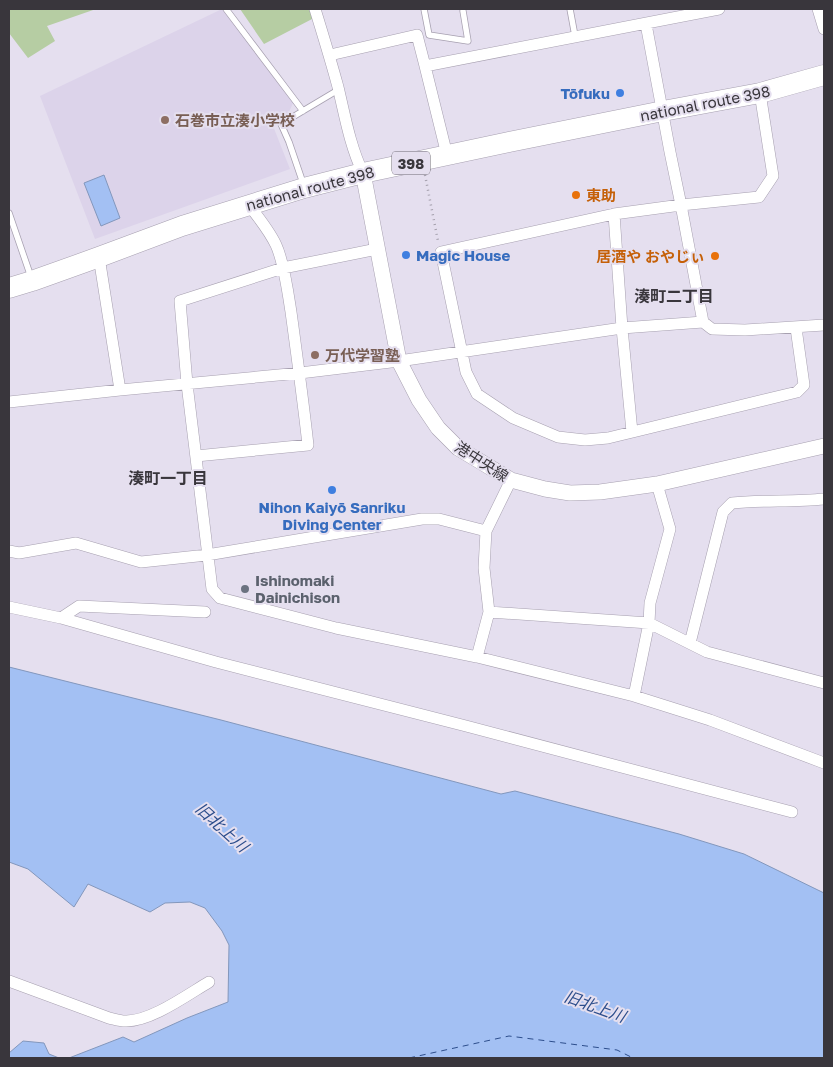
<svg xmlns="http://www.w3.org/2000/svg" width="833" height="1067" font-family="'Golos Text','Noto Sans JP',sans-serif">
<rect width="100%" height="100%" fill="#e5dfef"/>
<!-- built -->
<path fill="#dcd3ea" d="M222,9L293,103L288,114L273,126L290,169L95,239L40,96Z"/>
<!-- green -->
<path fill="#b6cda3" d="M9,9H96L47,26L55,41L28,58L9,33Z
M240,9H311L314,18L264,44Z"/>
<!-- water -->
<path fill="#a3c0f3" stroke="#8397bc" d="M104,175L120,218L101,226L84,183Z
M9,667L221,720L501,794L515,791L679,834L744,854L824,893V1058H69L123,1037L134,1042L187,1018L228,1002L229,945L222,931L205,908L190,902L165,903L150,912L88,884L74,907L28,869L9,862Z
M23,1041L44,1043L49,1054L59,1058H9V1053Z"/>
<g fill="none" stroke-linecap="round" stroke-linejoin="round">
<!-- ferry -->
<path stroke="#2d4e8c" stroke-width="1" stroke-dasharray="6 5" stroke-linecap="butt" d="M409,1058L509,1036L617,1050L633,1058"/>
<!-- lane casing -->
<g stroke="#a7a0b0" stroke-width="7">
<path id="lane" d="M226,9L303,111
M424,9L429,35L468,41L463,11
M570,9L575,36
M304,186L289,142L281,124L338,90
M9,213L31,277"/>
</g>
<!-- street casing -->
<g stroke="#a7a0b0" stroke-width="12">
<path id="street" d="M315,9C323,35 331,61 338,87C345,116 350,146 363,173
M818,9L824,29
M646,24L670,152L681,205L703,322L712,329L745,330L824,325
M330,55L417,35L425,66L719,9
M425,66L447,155
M760,93L773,176L759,197L681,205L614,214L441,252L466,372L477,394L513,418L558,437L585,440L608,438L797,392L804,385L796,328
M614,214L622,328L632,432
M377,249L283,268L180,301L187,384L212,589L220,598L336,628L477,657L634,696L710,720L824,763
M99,257L120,390
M9,402L120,390L300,373L399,361L622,328L703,322
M196,456L308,445C303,400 297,356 291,312C288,293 284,262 276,245C269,230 258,217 248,204
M511,480L486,531L484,568L489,612L649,623L707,652L824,683
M9,551L19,553L76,543L141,562L207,555L422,519H439L486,531
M9,607L61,618L216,662L466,726L792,812
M61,618L79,606L205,612
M690,643L723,512L732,503C763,500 794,502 824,499
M477,657L489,612
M634,696L649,623L650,603L670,529L657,484
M9,981L109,1018C114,1019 120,1021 125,1021C150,1022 187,995 209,982"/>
</g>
<!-- secondary casing -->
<g stroke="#a7a0b0" stroke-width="16">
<path id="secondary" d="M363,173L399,361L419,400L438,428L458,448L511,480L545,489L570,493L600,492L657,484L824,446"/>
</g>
<!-- highway casing -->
<g stroke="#a7a0b0" stroke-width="21">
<path id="highway" d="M9,288L32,281L99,257L182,226L304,188L363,173L509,142L663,111L760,93L824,75"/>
</g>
<!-- path -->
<path stroke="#a5a0ad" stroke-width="2.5" stroke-dasharray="1 4" stroke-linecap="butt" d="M425,175L438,241"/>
<!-- lane -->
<use href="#lane" stroke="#fff" stroke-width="5.5"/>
<!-- street -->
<use href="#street" stroke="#fff" stroke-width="11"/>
<!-- secondary -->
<use href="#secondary" stroke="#fff" stroke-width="15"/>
<!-- highway -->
<use href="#highway" stroke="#fff" stroke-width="20"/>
</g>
<!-- markers -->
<g fill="#3f7fe0" stroke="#e5dfef" stroke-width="2">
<circle cx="620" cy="93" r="5"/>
<circle cx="406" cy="255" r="5"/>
<circle cx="332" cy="490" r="5"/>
</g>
<g fill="#8d6e63" stroke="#e5dfef" stroke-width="2">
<circle cx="165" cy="120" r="5"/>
<circle cx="315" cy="355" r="5"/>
</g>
<g fill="#e8710a" stroke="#e5dfef" stroke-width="2">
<circle cx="576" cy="195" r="5"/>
<circle cx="715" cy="256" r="5"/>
</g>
<circle fill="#6b7280" stroke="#e5dfef" stroke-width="2" cx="245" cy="589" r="5"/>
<g text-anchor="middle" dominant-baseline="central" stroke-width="4" stroke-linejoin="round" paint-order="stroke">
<!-- shield labels -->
<rect fill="#e5dfef" stroke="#6d6972" stroke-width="1" x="392" y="151.5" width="38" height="23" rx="4"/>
<g font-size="14" font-weight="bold" fill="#39363c">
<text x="411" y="163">398</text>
</g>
<!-- shop labels -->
<g font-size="15" font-weight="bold" fill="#366cbe" stroke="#e5dfef" text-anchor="end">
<text x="610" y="93">Tōfuku</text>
<text x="416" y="255" text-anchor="start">Magic House</text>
<text x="332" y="507" text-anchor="middle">Nihon Kaiyō Sanriku<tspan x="332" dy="17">Diving Center</tspan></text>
</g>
<!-- street labels -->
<g font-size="15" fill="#39363c" stroke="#e5dfef">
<text transform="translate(705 103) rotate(-11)">national route 398</text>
<text transform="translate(310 188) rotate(-15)">national route 398</text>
<text transform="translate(482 461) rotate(33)">港中央線</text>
</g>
<!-- education labels -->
<g font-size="15" font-weight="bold" fill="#785e54" stroke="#e5dfef" text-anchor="start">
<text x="175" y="120">石巻市立湊小学校</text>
<text x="325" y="355">万代学習塾</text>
</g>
<!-- food labels -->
<g font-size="15" font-weight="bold" fill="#c56008" stroke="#e5dfef" text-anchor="start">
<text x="586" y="195">東助</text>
<text x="705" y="256" text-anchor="end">居酒や おやじぃ</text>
</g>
<!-- worship labels -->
<g font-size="15" font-weight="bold" fill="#5b616d" stroke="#e5dfef" text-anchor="start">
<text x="255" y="580">Ishinomaki<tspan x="255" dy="17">Dainichison</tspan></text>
</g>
<!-- neighbourhood labels -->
<g font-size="16" font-weight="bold" fill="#39363c" stroke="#e5dfef">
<text x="674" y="296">湊町二丁目</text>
<text x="168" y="478">湊町一丁目</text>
</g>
<!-- water labels -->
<g font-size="16" font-style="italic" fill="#2d4e8c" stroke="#e5dfef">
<text transform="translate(222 827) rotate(42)">旧北上川</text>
<text transform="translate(595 1006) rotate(20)">旧北上川</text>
</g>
</g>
<!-- border -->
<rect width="833" height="1067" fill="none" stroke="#39363c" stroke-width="20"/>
</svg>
